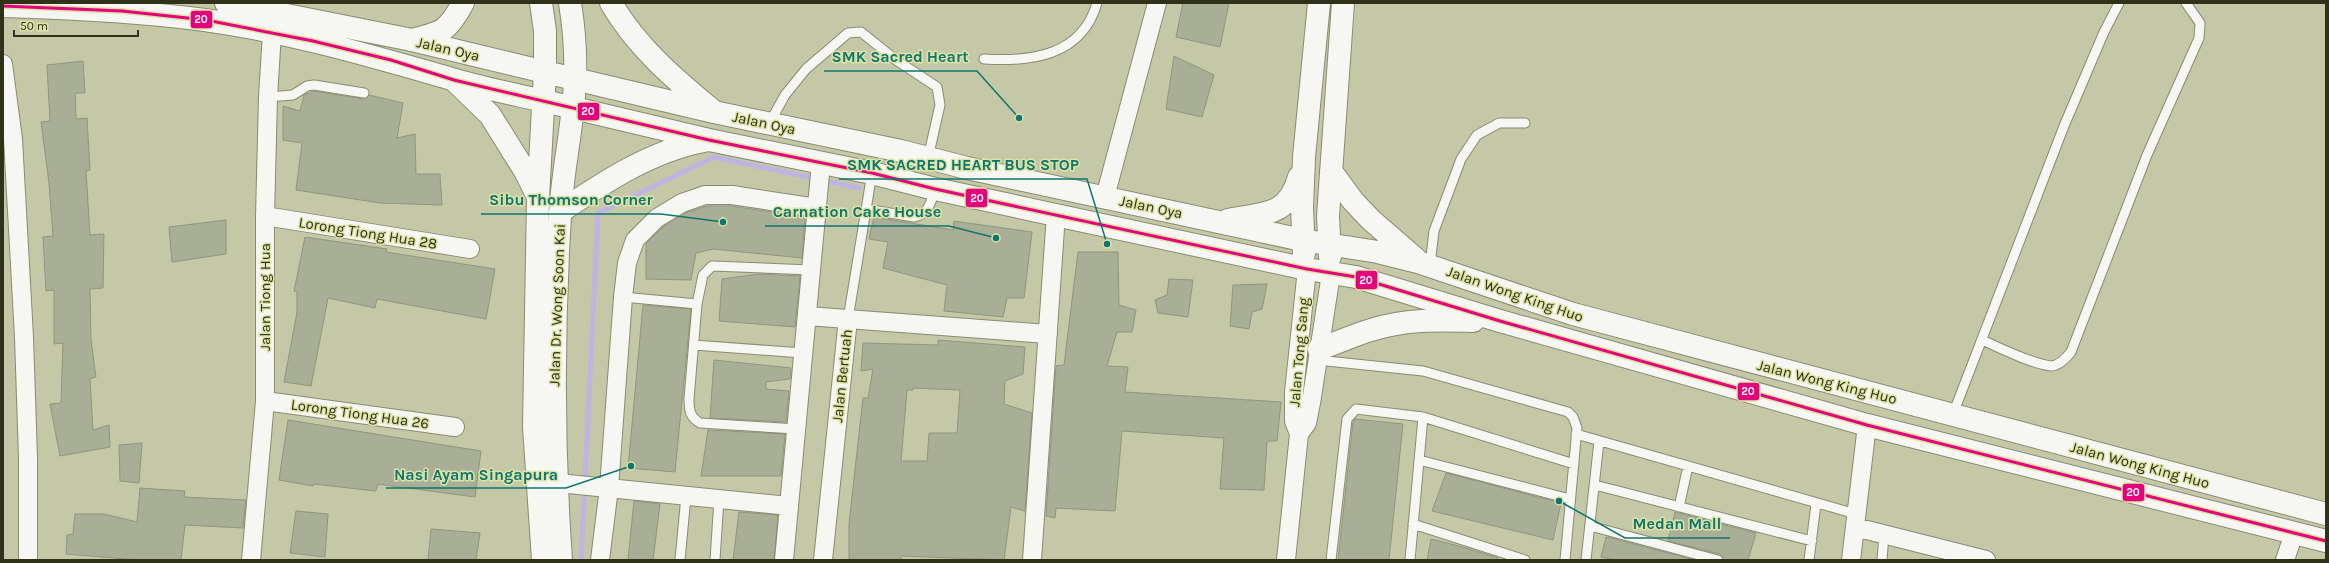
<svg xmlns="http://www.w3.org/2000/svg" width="2329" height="563" font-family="Karla,sans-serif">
<rect width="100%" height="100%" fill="#c5c8a7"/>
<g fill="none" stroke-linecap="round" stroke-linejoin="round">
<!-- stream -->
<path stroke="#beb4e2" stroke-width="5" d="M581,560L598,213L714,157L859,188"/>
</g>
<!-- building -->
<path fill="#a8af96" stroke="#8f967e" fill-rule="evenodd" d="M1183,3H1229L1220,47L1176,37Z
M1174,56L1214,75L1202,117L1166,109Z
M83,61L85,93H75L76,119L87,118L90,170L86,171L90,235L104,234L103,288L90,289L91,340L96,377L90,379L93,430L109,425L110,447L60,456L50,404L61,403L63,343L54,344V290L46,291L43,237L53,236L49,183L41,122L50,121L47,65Z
M314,91L363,99L369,95L403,103L397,138L415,134L416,174H440L442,205L380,203L296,190L302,143L283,140V106L300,111L304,95Z
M707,206H731L805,217L802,258L713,249L696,253L691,280L646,279V243L664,226L686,213Z
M874,217L953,230L954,221L1032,232L1024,298H1007L1003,317L944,311L947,285L883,268L888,242L869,239Z
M226,220V254L172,262L169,227Z
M305,237L387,249L386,252L495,269L486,319L377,299L375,308L328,298L311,386L284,382L297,312V292L294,291Z
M1078,252H1118L1119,305L1136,310L1132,332H1117L1107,366L1128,367L1125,392L1281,402L1277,441H1267L1264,490L1220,489L1224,438L1122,431L1115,511L1056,508L1055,518L1046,516L1056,366L1064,365Z
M759,274L800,276L795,327L719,321L722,279Z
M1169,279L1193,280L1188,317L1158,313L1155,300L1167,295Z
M1267,284L1262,309L1252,312L1249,329L1230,326L1233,285Z
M643,305L691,309L675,472L628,468Z
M938,340L1025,347L1023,374L1005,381L1004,404L1032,413L1025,511L1011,507L1004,560L901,556V560H849V524L863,398H868L873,369L861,371L863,343L938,345ZM913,388L960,390L957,433H929L927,461H901L907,390H913Z
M714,360L791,368L790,379L766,382V389L789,391L786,422L710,418Z
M1355,419L1403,424L1389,560H1338L1353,422Z
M288,420L481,451L475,497L378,484L376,491L313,484V486L279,480Z
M708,430L785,434L781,476H701Z
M142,443L139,483L120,481L119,445Z
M1446,473L1561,503L1553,540L1432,511Z
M140,488L185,491L184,497L246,500L243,528L185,525L181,560H138L66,554L67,535L73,534L75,514H104L137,522Z
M634,501L660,504L653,560H628Z
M296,511L328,514L325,557L290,553Z
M739,512L778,515L774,560H733Z
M1675,512L1756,533L1748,560H1724L1720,554L1668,541Z
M431,529L480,533L476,560H428Z
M1606,537L1611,538L1695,560H1616L1601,557Z
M1431,539L1463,547L1498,558V560H1427Z"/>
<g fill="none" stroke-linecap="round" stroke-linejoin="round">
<!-- lane casing -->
<g stroke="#898b72" stroke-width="11">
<path id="lane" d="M984,59C1031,62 1082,56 1097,3
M268,97L293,95L307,86L314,85L364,93
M769,124L785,95L806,69L848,33L861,32L896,60L937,87L940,105L928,158
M866,209L914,217C929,214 931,202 935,189
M1430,265L1434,231L1461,159L1477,135L1499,123H1525
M623,297L697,304
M848,319L872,173
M1982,340C2000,348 2032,364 2051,366C2059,366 2066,358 2071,352L2147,155L2199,38L2200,23L2186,3
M694,345L803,353
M1317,360L1423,371L1568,412L1573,417L1577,428L1565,560
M1953,414L2064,126L2104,32L2119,3
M796,429L700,423C690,417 689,411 689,399L697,304L703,275L712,266L811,270
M1576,434L1856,514
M1419,460L1570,499
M1595,485L1812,541
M1679,507L1688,466
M1413,524L1525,560
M1590,526L1718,560
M680,560L686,496
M715,560L719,499
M1331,560L1347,419L1356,409L1423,417L1574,464
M1410,560L1423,417
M1586,560L1599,441
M1809,560L1816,504
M1882,560L1884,535"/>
</g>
<!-- street casing -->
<g stroke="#898b72" stroke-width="20">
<path id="street" d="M3,64L13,139L24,337L28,458V560
M1105,197L1157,3
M265,216L470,249
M807,316L1048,334
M265,401L455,427
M1299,434L1307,423L1311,403L1331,274
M558,483L789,506
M1855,527L1986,560
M251,560L265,401V216L268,97L272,33
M600,560L609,488L623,297L627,263L635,240L657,218L682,203L705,195H732L817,208
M784,560L821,163
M823,560L848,319
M1032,560L1056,214
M1286,560L1299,434L1294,421V392L1307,269
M1851,560L1867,425
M2285,560L2294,533"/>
</g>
<!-- secondary casing -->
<g stroke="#898b72" stroke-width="24">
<path id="secondary" d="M226,3L412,40L545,72
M3,6C71,8 138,11 205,20C290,32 371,56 452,79C482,88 513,94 544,101"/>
</g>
<!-- primary casing -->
<g stroke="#898b72" stroke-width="24">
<path id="primary" d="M541,3L545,31V72L538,198L534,427L543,560
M611,3C636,46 673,78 711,109
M412,40C443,32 447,32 463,3
M545,72L714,112L901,151L967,168L1302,240L1378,252L1418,262L1573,314L2326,514
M454,80L490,115L525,171L538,197
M544,101L709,140L872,173L935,189L1307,269L1356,277L1500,321L1867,425L2326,541
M1331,171L1353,201L1371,220L1416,259
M560,212C604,182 651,151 704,141
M1228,220C1264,213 1288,217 1299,177
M1304,254L1302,208L1304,157L1319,3
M1330,257L1328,216L1343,3
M1319,349C1337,343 1354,335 1371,330C1405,319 1438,320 1473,321
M561,560C553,446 553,330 560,216C562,170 574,124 575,78C576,53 574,28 570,3"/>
</g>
<!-- lane -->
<use href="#lane" stroke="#f6f7f2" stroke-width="9"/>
<!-- street -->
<use href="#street" stroke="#f6f7f2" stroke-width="18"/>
<!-- secondary -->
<use href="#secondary" stroke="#f6f7f2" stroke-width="22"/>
<!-- primary -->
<use href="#primary" stroke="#f6f7f2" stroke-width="22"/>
<!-- bus-1 casing -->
<g stroke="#dde3a6" stroke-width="6">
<path id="bus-1" d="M3,6L122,11L206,20L313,41L391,60L454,80L709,140L872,173L935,189L1307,269L1356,277L1500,321L1867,425L2326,541"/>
</g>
<!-- bus-1 -->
<use href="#bus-1" stroke="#e5007d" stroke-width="3"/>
</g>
<g text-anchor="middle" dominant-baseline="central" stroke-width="3" stroke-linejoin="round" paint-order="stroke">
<!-- street labels -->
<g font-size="15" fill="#2f3119" stroke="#dde3a6">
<text transform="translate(448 49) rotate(13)">Jalan Oya</text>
<text transform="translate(764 123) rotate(12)">Jalan Oya</text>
<text transform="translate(1151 207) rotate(12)">Jalan Oya</text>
<text transform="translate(368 233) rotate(9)">Lorong Tiong Hua 28</text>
<text transform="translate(1515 294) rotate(19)">Jalan Wong King Huo</text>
<text transform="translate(265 297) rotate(-90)">Jalan Tiong Hua</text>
<text transform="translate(557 305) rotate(-88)">Jalan Dr. Wong Soon Kai</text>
<text transform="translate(1299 352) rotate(-85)">Jalan Tong Sang</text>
<text transform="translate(842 376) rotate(-84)">Jalan Bertuah</text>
<text transform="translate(1827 382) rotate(14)">Jalan Wong King Huo</text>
<text transform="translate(360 414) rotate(8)">Lorong Tiong Hua 26</text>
<text transform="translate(2140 465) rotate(15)">Jalan Wong King Huo</text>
</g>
</g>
<!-- callouts -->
<path fill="none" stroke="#0f766e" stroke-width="1.5" d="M1019 118L977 71H824M1107 244L1087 179H839M723 222L661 214H481M996 238L949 226H765M631 466L566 488H386M1559 501L1625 538H1730"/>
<g fill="#0f766e" stroke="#dde3a6" stroke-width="1.5">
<circle cx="1019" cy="118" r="4"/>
<circle cx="1107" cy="244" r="4"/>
<circle cx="723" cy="222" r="4"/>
<circle cx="996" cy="238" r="4"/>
<circle cx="631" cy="466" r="4"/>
<circle cx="1559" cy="501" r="4"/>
</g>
<g font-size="16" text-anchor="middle" font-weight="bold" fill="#0f766e" stroke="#dde3a6" stroke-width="3" stroke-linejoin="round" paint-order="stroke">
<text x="900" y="62">SMK Sacred Heart</text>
<text x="963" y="170">SMK SACRED HEART BUS STOP</text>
<text x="571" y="205">Sibu Thomson Corner</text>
<text x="857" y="217">Carnation Cake House</text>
<text x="476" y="480">Nasi Ayam Singapura</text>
<text x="1677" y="529">Medan Mall</text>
</g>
<g stroke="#dde3a6" stroke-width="1.5">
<rect x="190" y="10" width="23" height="19" rx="4" fill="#e5007d"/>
<rect x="577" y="102" width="23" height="19" rx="4" fill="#e5007d"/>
<rect x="965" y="188" width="23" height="20" rx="4" fill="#e5007d"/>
<rect x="1355" y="270" width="23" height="20" rx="4" fill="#e5007d"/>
<rect x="1737" y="382" width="23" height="19" rx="4" fill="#e5007d"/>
<rect x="2122" y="483" width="23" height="19" rx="4" fill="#e5007d"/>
</g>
<g font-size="11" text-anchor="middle" font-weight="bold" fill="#fff">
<text x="201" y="23">20</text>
<text x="588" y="115">20</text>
<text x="977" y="202">20</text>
<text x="1366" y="284">20</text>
<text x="1748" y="395">20</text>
<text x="2133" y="496">20</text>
</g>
<!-- border -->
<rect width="2329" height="563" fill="none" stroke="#2f3119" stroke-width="8"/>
<!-- scale -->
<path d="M14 30v6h124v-6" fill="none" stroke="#2f3119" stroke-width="2"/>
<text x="20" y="30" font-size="12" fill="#2f3119" stroke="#dde3a6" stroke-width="3" paint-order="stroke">50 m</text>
</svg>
